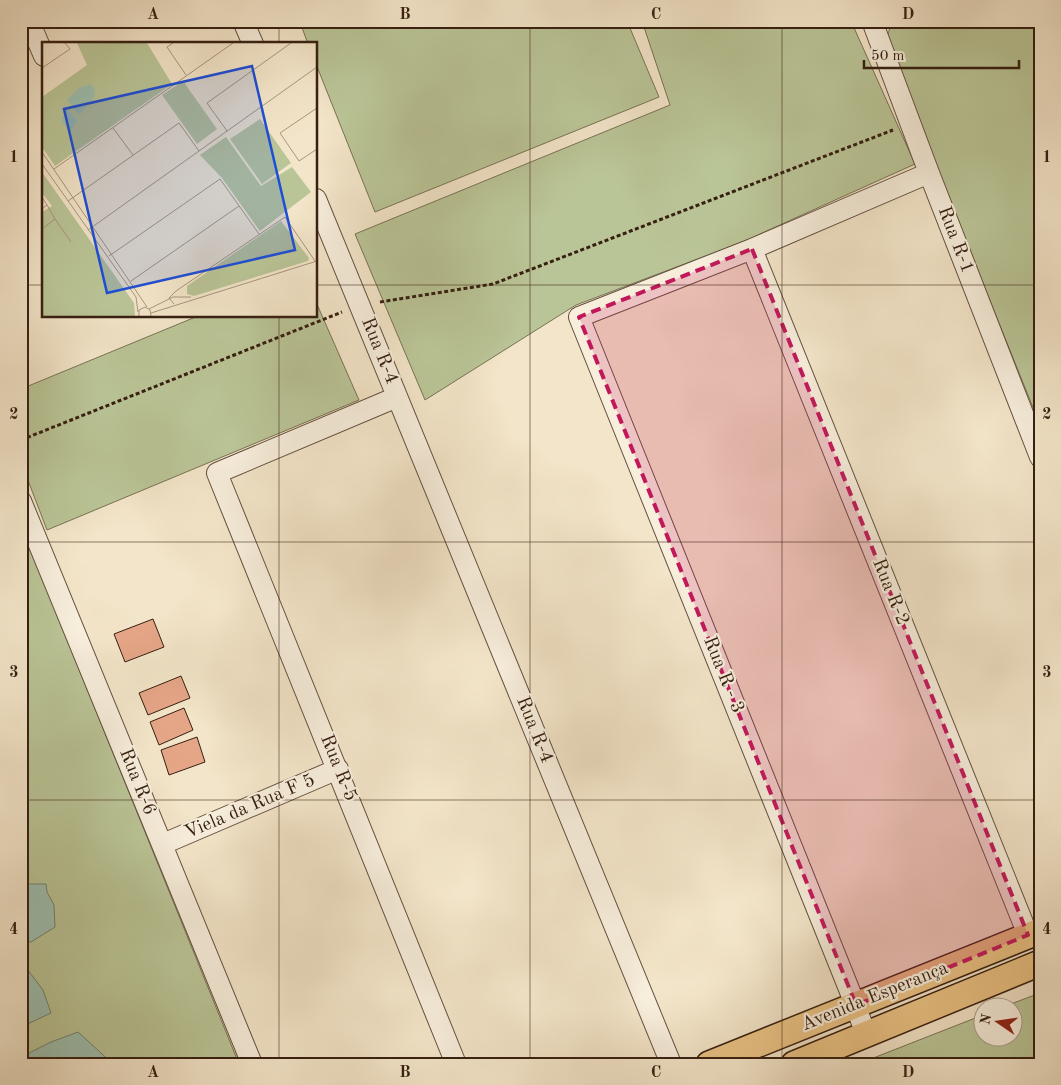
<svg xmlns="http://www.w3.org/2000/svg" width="1061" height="1085" font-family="'Old Standard TT',serif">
<rect width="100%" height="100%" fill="#f3e5c9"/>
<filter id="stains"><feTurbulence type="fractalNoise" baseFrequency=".004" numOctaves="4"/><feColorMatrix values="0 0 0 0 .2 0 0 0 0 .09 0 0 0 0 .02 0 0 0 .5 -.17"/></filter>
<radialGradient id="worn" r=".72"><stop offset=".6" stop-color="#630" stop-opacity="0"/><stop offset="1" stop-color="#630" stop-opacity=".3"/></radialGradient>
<!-- green -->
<path fill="#bac597" stroke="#787254" d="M308,21H627L659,97L375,212L316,64V44H308L301,25Z
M642,21H851L915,164L740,243L576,305L425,400L355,234L670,105Z
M897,21H1040V425L887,45C886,36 889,26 897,21Z
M316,302L359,400L47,530L21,462V389L198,316H316Z
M21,526L239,1064H21Z
M1040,993V1064H858L983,1015L984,1038H1014V1008L1003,1007Z"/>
<!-- water -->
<path fill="#9dc0b0" stroke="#748070" d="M21,884H46L47,892L54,905L55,927L31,942L27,941L23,936V925L21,923Z
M21,961L43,990L51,1013L21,1027Z
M78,1032L113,1064H21V1057L51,1042Z"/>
<!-- building -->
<path fill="#e5a687" stroke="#361f11" d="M153,619L164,647L125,662L114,634Z
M181,676L190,698L148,715L139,693Z
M184,708L193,730L159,745L150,722Z
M197,737L205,762L169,775L161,750Z"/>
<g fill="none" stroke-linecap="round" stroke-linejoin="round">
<!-- minor casing -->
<g stroke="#65503f" stroke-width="22">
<path id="minor" d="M29,21L44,56
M243,21L253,44
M872,21L929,173L1040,457
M316,199L671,1064
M752,249L1028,935
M397,397L217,473L456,1064
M21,501L252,1064
M163,844L338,769
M866,1034L849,989L579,317L752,249L929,173"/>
</g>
<!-- major casing -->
<g stroke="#361f11" stroke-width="28">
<path id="major" d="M709,1064L1040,931
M794,1064L1040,963"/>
</g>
<!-- path -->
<path stroke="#361f11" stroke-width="3" stroke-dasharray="4 2.5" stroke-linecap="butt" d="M380,302L493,284L893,130
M21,440L342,312"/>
<!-- minor -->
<use href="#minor" stroke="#f7eedc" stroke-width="20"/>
<!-- major -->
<use href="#major" stroke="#eac284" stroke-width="25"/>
</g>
<!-- marked area -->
<path fill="#c2185b" fill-opacity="0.2" stroke="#c2185b" stroke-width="4" stroke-dasharray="10 6" stroke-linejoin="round" d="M752,249L1028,935L856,1005L579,317Z"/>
<!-- grid -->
<path fill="none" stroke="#361f11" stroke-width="1" stroke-opacity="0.55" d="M279,21V44M530,21V1064M782,21V1064M21,285H44M316,285H1040M279,316V1064M21,542H1040M21,800H1040"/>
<g text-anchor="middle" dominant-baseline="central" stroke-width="4.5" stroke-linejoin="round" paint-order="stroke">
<!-- street labels -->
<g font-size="19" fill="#361f11" stroke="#f7eedc">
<text transform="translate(955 240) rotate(69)">Rua R-1</text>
<text transform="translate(379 351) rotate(68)">Rua R-4</text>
<text transform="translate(890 592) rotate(68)">Rua R-2</text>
<text transform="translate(723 675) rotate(68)">Rua R - 3</text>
<text transform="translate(534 730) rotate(68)">Rua R-4</text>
<text transform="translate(338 768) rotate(68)">Rua R-5</text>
<text transform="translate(137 782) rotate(68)">Rua R-6</text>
<text transform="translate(250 807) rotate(-23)">Viela da Rua F 5</text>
<text transform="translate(875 997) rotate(-22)">Avenida Esperança</text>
</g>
</g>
<!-- overview -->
<g transform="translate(42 42)">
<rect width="275" height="275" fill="#f3e5c9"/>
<path d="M35,1H105L130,42L13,124L0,105V55L45,23ZM141,39L175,87L155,102L120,53ZM218,77L249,121L220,142L188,97ZM184,95L219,144L250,125L269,150L218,189L180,136L158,113ZM0,130L92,261L93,274H0V170L10,164L0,151ZM239,179L267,216L266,219L152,254L145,252V244Z" fill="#bac597"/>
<path d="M48,42L53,48L52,56L37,73L25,58L37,46ZM22,62L35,79L28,89L20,80Z" fill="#9dc0b0"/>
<path fill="none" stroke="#a7967f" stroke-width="1" d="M131,1L125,5L144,33M0,26L28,7L23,1M275,66L238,91L257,119L275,107M71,86L91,113M185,89L165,61L249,1M0,110L105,265M0,122L94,255L96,270M12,127L191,1M0,155L5,163L0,167M26,159L137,81L157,109M13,177L29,200M0,187L13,177L5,163M46,188L275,25M67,214L178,137L217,192M89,239L197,164M132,262L127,256L134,249L243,175L273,219M107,267L131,255H149M109,271L275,219M97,274V268L103,265L108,268L109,274"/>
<path fill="#1d4ed8" fill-opacity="0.15" stroke="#1d4ed8" stroke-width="2.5" d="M210,24L253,208L65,251L22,67Z"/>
<rect width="275" height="275" fill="none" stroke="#361f11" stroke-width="2.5"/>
</g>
<!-- margin -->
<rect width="1061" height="1085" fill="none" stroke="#f3e5c9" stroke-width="55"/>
<!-- north arrow -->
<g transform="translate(998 1022) rotate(283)"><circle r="24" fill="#f7eedc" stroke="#aa9b8b"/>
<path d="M0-4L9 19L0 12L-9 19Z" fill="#8f2418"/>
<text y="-8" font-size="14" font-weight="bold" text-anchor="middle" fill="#361f11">N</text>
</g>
<!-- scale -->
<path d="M864 60v8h155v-8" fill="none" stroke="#361f11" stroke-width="2.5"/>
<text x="871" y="60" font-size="15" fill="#361f11" stroke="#f7eedc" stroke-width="4" paint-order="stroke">50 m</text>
<rect x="28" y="28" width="1006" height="1030" fill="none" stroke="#361f11" stroke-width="2"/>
<g font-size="16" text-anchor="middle" font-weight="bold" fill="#361f11">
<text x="153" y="19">A</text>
<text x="405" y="19">B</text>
<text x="656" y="19">C</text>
<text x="908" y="19">D</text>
<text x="14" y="162">1</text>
<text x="1047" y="162">1</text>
<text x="14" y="419">2</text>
<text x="1047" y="419">2</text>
<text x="14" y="677">3</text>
<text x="1047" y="677">3</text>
<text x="14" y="934">4</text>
<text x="1047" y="934">4</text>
<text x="153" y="1077">A</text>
<text x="405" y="1077">B</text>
<text x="656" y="1077">C</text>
<text x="908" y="1077">D</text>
</g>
<rect width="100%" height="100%" filter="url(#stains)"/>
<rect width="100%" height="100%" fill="url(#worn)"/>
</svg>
